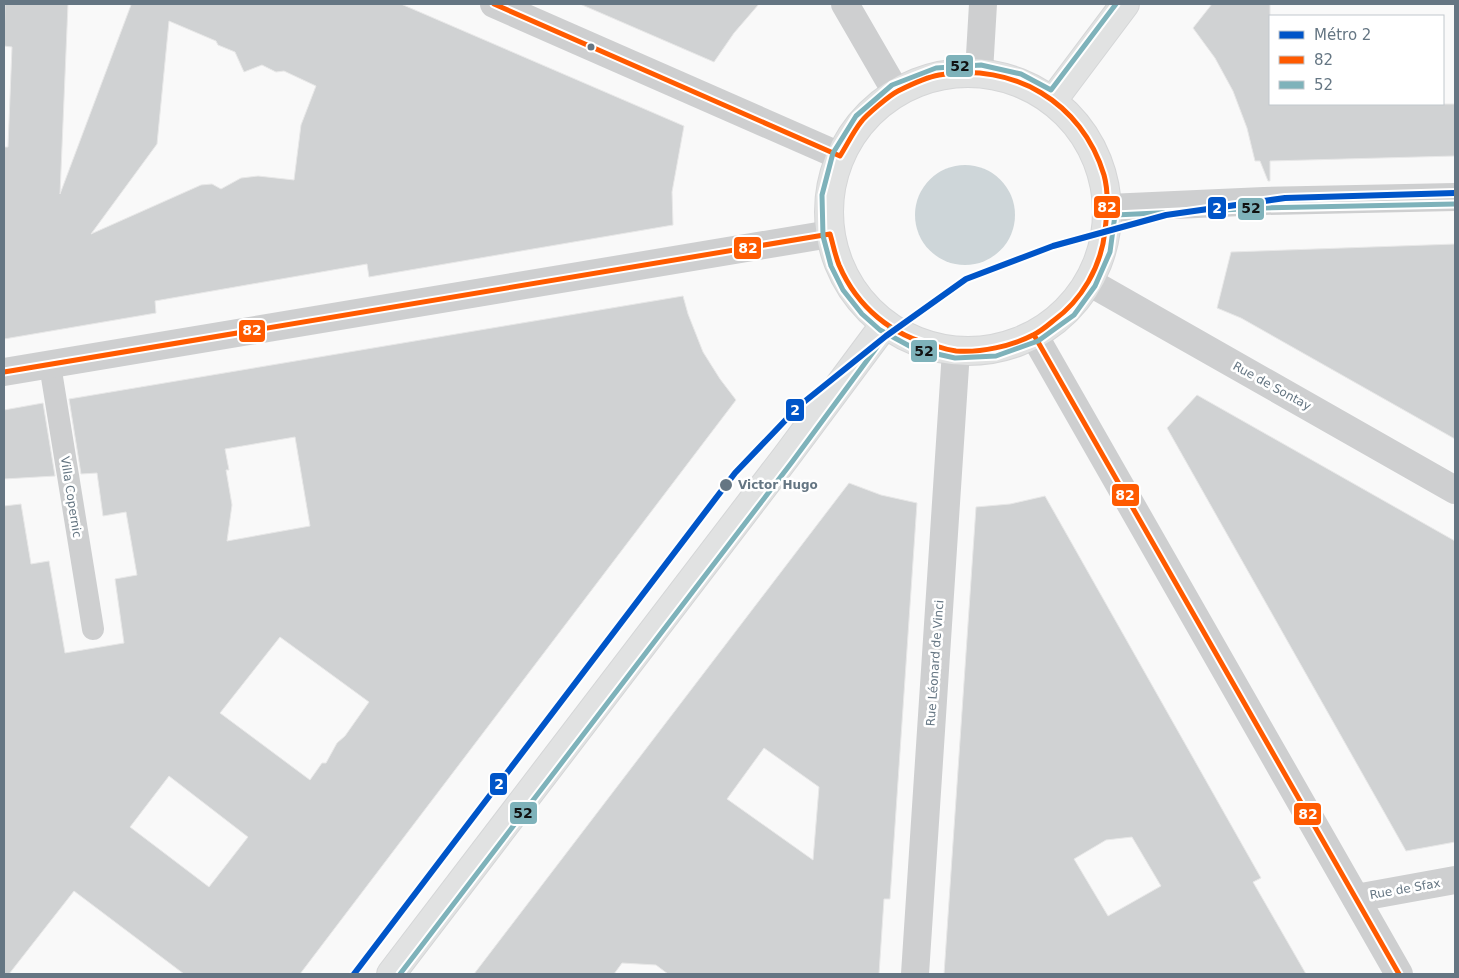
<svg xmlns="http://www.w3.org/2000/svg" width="1459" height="978" font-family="'DejaVu Sans',sans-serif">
<rect width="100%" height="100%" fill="#f9f9f9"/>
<!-- water -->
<path fill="#ced6d9" d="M915 215a50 50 0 1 1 100 0a50 50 0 1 1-100 0Z"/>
<!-- building -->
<path fill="#d0d2d3" stroke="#e8e8e8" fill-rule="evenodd" d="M5,4H68L60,194L131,5L128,4H401L684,126L672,192L673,225L369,277L367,264L155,301L156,313L4,339V147H8L12,47L4,46ZM169,21L216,41L218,45L235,52L244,72L262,65L276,72L284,71L316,86L301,125L294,180L258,176L241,178L221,189L212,184L201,185L91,234L157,144Z
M580,4H759L734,33L714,62Z
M1212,4H1270V104H1455V156L1270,161V181H1268L1260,161H1255L1247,128L1233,91L1215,58L1193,28Z
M1455,244V439L1241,318L1217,308L1231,252Z
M683,296L688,314L703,352L720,379L736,400L300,974H184L74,891L9,974H4V506L21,504L31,564L49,561L65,653L124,643L115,579L137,575L126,512L103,516L97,473L81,474L69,399ZM295,437L310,526L227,541L232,505L226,470H229L225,449ZM280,637L369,702L345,736L337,743L326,763H322L310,780L220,713ZM169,776L248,837L209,887L130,827Z
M1197,395L1455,541V842L1406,851L1388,819L1167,428Z
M43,403L55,476L4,479V410Z
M849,483L881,495L917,503L890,899H884L879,974H668L656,965L622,963L614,974H474ZM764,748L819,787L813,860L727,799Z
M1045,496L1261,878L1253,882L1306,974H944L976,507L1010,504ZM1132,837L1161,886L1108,916L1074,859L1106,840Z"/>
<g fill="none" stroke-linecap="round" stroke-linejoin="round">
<!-- secondary casing -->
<g stroke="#d5d6d7" stroke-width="30">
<path id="secondary" d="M829 212a139 139 0 1 1 278 0a139 139 0 1 1-278 0Z
M1053,100L1125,4
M391,974L786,457L885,324"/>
</g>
<!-- service -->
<path stroke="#cecfd0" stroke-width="22" d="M50,365L93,629"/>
<!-- minor -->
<path stroke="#cecfd0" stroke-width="28" d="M494,4L840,156
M979,72L983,4
M1089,282L1455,490
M4,372L830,234
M1356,898L1455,880
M915,974L956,351"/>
<!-- tertiary -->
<path stroke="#cecfd0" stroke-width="28" d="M845,4L896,92
M1108,208L1264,201L1455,197
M1034,335L1399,974"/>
<!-- secondary -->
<use href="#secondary" stroke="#e1e2e2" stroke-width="28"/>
<!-- bus-1 casing -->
<g stroke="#fff" stroke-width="9">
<path id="bus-1" d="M1034,335L1399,974
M4,372L830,234C833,244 835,255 839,265C857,307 892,336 936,346C942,348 949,350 956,351C980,353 1012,346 1033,335C1040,332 1047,326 1053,321C1082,300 1101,267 1105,231C1107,213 1109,193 1104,175C1082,102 1013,62 939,75C927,77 908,86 898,91C890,95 866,115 861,122C853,132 847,145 840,156L494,4"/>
</g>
<!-- bus-2 casing -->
<g stroke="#fff" stroke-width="9">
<path id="bus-2" d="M1116,4L1051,90L1021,74L981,65L936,68L892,85L856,116L833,153L822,195L823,236L831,266L843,290L862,314L880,330L915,349L955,358L996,356L1038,341L1074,315L1095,286L1110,252L1115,215L1264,208L1455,204
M400,974L792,462L891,328"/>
</g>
<!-- bus-1 -->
<use href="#bus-1" stroke="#ff5a00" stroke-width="5"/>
<!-- bus-2 -->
<use href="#bus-2" stroke="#7eb2ba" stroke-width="5"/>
<!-- metro-1 casing -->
<g stroke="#fff" stroke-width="10">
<path id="metro-1" d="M354,974L735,473L799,406L886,336L966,279L1053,246L1166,215L1285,198L1455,193"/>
</g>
<!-- metro-1 -->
<use href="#metro-1" stroke="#0055c8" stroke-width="6"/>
</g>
<!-- markers -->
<g fill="#657683" stroke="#fff" stroke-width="2">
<circle cx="591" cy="47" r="4.5"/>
<circle cx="726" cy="485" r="7"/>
</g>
<g text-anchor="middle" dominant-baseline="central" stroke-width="5" stroke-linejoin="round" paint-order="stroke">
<!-- street labels -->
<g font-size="12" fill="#657683" stroke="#fff">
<text transform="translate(1272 386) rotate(29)">Rue de Sontay</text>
<text transform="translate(71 497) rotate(81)">Villa Copernic</text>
<text transform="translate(935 663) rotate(-86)">Rue Léonard de Vinci</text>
<text transform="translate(1405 889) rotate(-10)">Rue de Sfax</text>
</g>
<!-- stop labels -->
<g font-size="12" font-weight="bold" fill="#657683" stroke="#fff" text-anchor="start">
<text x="738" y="485">Victor Hugo</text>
</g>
</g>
<g stroke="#fff" stroke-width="2">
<rect x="945" y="54" width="29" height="24" rx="5" fill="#7eb2ba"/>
<rect x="1093" y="195" width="28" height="24" rx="5" fill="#ff5a00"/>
<rect x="1207" y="196" width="20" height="24" rx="5" fill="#0055c8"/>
<rect x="1237" y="197" width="28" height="24" rx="5" fill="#7eb2ba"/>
<rect x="733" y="236" width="29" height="24" rx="5" fill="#ff5a00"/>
<rect x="238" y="319" width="28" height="24" rx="5" fill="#ff5a00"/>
<rect x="910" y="339" width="28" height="24" rx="5" fill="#7eb2ba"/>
<rect x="785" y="398" width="20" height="24" rx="5" fill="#0055c8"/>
<rect x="1111" y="483" width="29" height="24" rx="5" fill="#ff5a00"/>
<rect x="489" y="772" width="19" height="24" rx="5" fill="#0055c8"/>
<rect x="509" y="801" width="29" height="24" rx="5" fill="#7eb2ba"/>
<rect x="1293" y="802" width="29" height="24" rx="5" fill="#ff5a00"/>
</g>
<g font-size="14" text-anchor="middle" font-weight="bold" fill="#fff">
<text x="1107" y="212">82</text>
<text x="1217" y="213">2</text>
<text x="748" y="253">82</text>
<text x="252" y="335">82</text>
<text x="795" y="415">2</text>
<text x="1125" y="500">82</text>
<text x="499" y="789">2</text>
<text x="1308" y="819">82</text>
</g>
<g font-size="14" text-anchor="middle" font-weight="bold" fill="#111">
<text x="960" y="71">52</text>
<text x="1251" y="213">52</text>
<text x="924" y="356">52</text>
<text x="523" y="818">52</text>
</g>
<!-- border -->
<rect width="1459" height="978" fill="none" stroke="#657683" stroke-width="10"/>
<!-- legend -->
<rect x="1269" y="15" width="175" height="90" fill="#ffffff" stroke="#c1c8cd"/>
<rect x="1279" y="31" width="25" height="8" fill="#0055c8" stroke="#c1c8cd"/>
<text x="1314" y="40" font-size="15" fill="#657683">Métro 2</text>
<rect x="1279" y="56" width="25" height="8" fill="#ff5a00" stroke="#c1c8cd"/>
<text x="1314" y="65" font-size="15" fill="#657683">82</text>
<rect x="1279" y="81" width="25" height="8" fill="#7eb2ba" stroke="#c1c8cd"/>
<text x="1314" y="90" font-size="15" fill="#657683">52</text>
</svg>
